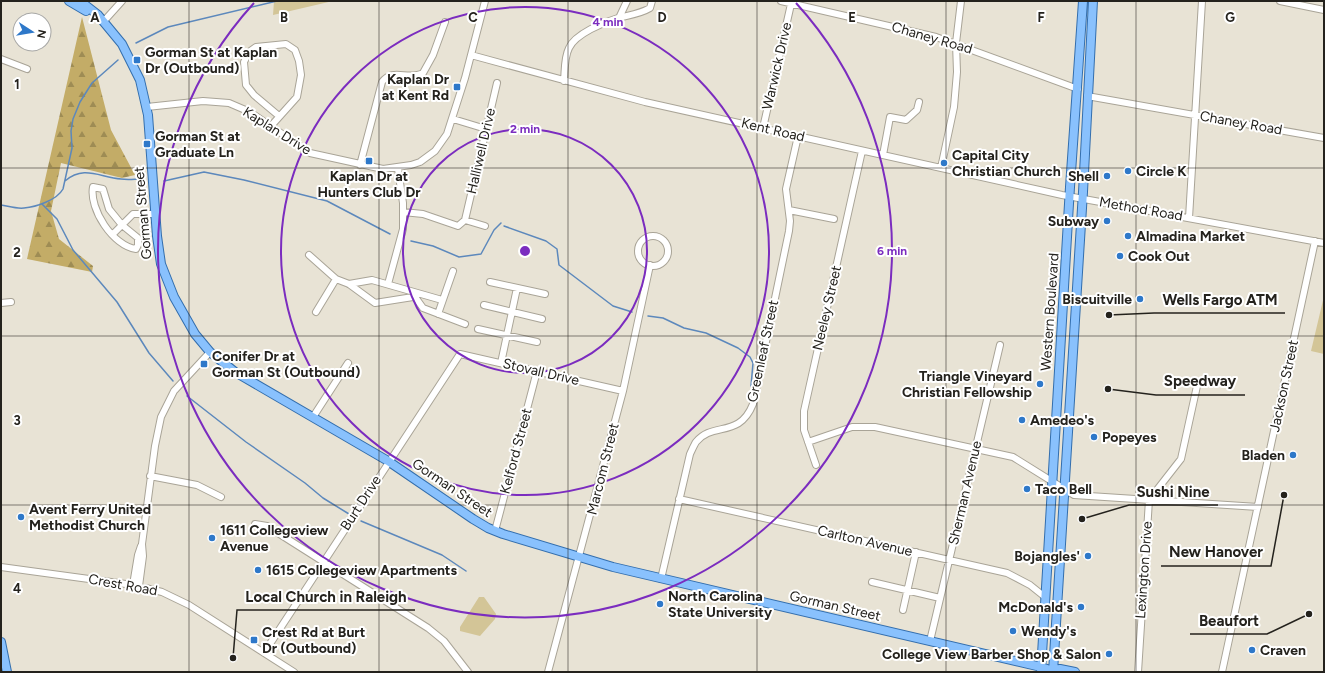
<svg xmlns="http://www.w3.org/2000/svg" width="1325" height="673" font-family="Figtree,sans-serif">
<defs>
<pattern id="forest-firs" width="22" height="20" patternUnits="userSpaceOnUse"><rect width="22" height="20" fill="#c3ac67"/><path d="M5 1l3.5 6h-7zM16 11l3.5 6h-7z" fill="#9e8c54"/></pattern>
</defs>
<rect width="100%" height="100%" fill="#e8e3d5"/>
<!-- forest -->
<path fill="url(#forest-firs)" d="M82,17L111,130L135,175L122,178L61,163L51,211L59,239L93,266L92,272L27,259Z"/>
<!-- park -->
<path fill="#d3c597" d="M274,1H333L273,15Z
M1324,296V354L1311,351Z
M479,597H484L496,614L495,619L480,636L460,631V627Z"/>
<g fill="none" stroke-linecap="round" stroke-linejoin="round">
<!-- stream -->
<path stroke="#5c88bc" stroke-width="1.5" d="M136,43L168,27L277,1
M65,181C84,165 99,177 121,179C128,180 135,179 142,179
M164,181L204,172L244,180L327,201L390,234
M42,204L57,219L73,250L117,302L149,353L173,381
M1,205C8,206 16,209 24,208C36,207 57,200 63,189L72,148L71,131L73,119L80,102L92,83L118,60
M504,226L546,241L557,249L559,265L613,306L632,312
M411,241L433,246L459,257L481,254L494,230L501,223
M648,316L663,318L684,328L706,333L738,348L750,357L753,363L751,386
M187,396L246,442L305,483L323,498L349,514
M361,521L442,555L466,571"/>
<!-- minor casing -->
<g stroke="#a9a497" stroke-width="8">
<path id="minor" d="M781,1L936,37L1078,89
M1280,1L1324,10
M619,18L627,1
M104,21L122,1
M471,55L645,102L1062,195L1324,243
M1,59L27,69
M564,81C565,70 564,58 569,48C575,34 604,22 618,18C629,15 640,14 650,8L652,1
M1087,96L1324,138
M147,107L203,101L229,103L250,112L310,153L383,169L411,165L420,162L435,151L447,134L465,78L485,1
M453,119L486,129
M271,126L297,97L301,75L299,61L295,50L286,44L256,47L249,52L244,62L246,85L254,95L279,116
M763,128L791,4
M883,155L890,117L906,120L917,110L919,102
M360,165L382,82C393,67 408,81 423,73L433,55L445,22
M941,168L954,107L957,72L956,43L961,1
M789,210L834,219
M403,212L423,214L458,226L465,220L485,226
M1189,218L1202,1
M465,220L497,83
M113,234L122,225L109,209L103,189L93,187C89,209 113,246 136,249L138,245V238L122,225L133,214H155
M638 251a15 15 0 1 1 30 0a15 15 0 1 1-30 0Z
M309,255L336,279L349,284L375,303L413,297
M490,282L545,294
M349,284L372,280L442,300
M388,284L403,229V203L398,169
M413,294L423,308L465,324
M1,303L11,302
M484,305L542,319
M316,312L336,279
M438,314L453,271
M478,329L537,342
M501,363L517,288
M313,417L348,363
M808,442L852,427H875L1013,457L1074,495L1258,507
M816,465L804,430V411L862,151
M150,476L197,485L221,497
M679,499L1007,573L1030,585L1045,597
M255,524L267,526L428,628L444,641L468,672
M495,531L537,371
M1,567L133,585L162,592L189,605L294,672
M661,579L690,454C692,450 694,445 696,442C713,421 739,439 753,404L789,231L790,221L786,189L798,136
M872,582L940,598
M133,585L138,555L141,546
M139,586L143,556L142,544L155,446L161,417L174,391L210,352
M903,610L916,552
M930,641L1000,345
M264,653L460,354L623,391
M548,672L623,391L650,265
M1138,672L1149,500L1181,459L1197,386
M1222,672L1315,241"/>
</g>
<!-- major casing -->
<g stroke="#336ead" stroke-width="10">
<path id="major" d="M69,1L86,11
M80,1L98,15L122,44L140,80L148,115L157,236L161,264L174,297L195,334L210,352L235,372L388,461L473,519L488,528L503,534L613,567L1041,667L1056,672
M1,642L7,672
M1053,670L1060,669L1075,672
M1041,671L1070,187L1083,1
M1053,672L1083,192L1093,1"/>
</g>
<!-- minor -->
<use href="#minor" stroke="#fff" stroke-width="6"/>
<!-- major -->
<use href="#major" stroke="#89c1fd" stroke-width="8"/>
</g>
<!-- grid -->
<path fill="none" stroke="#24221d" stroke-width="1" stroke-opacity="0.55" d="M189,1V672M379,1V672M568,1V672M757,1V672M946,1V672M1136,1V672M1,168H1324M1,336H1324M1,505H1324"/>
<!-- distance rings -->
<g fill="none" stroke="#7b2cbf" stroke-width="2">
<circle cx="525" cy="251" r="122"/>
<circle cx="525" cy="251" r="244"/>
<path d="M796 3A367 367 0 1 1 254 3"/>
</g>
<!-- markers -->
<g fill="#2e78c9" stroke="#fff" stroke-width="1.5">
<rect x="133" y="56" width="8" height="8" rx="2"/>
<rect x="453" y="83" width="8" height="8" rx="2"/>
<rect x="143" y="140" width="8" height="8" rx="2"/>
<rect x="365" y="157" width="8" height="8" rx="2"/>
<circle cx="944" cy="163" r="4"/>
<circle cx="1128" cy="171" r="4"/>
<circle cx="1107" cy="176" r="4"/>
<circle cx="1107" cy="221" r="4"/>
<circle cx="1128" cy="236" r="4"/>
<circle cx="1120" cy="256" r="4"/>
<circle cx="1140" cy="299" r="4"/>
<rect x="200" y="360" width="8" height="8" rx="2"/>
<circle cx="1040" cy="384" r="4"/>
<circle cx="1022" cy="420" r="4"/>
<circle cx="1094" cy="437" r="4"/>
<circle cx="1293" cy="455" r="4"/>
<circle cx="1027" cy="489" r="4"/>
<circle cx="21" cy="517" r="4"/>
<circle cx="212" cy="538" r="4"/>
<circle cx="1088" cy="556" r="4"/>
<circle cx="258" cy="570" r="4"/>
<circle cx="660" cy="604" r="4"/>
<circle cx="1081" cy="607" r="4"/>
<circle cx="1013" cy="631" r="4"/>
<rect x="250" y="636" width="8" height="8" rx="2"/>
<circle cx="1252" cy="650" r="4"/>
<circle cx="1109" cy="654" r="4"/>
</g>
<g text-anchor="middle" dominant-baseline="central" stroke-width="4" stroke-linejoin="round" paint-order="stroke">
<!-- street labels -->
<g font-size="14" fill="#24221d" stroke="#fff">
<text transform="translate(932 38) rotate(16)">Chaney Road</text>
<text transform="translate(777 66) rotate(-77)">Warwick Drive</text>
<text transform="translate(1241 123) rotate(10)">Chaney Road</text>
<text transform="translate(773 130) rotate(13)">Kent Road</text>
<text transform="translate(277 131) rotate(32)">Kaplan Drive</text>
<text transform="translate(481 151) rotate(-77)">Halliwell Drive</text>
<text transform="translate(1141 209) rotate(10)">Method Road</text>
<text transform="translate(143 213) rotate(-95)">Gorman Street</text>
<text transform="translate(827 308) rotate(-77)">Neeley Street</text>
<text transform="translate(1050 312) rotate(-86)">Western Boulevard</text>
<text transform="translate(763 351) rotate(-78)">Greenleaf Street</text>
<text transform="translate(541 372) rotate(13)">Stovall Drive</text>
<text transform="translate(1284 386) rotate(-78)">Jackson Street</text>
<text transform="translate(516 451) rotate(-75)">Kelford Street</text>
<text transform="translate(603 469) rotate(-76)">Marcom Street</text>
<text transform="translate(452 488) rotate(34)">Gorman Street</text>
<text transform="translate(965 493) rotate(-77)">Sherman Avenue</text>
<text transform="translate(361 503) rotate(-57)">Burt Drive</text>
<text transform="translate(865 541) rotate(13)">Carlton Avenue</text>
<text transform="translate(1144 570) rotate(-86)">Lexington Drive</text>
<text transform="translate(123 585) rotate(10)">Crest Road</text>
<text transform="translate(835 606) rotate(13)">Gorman Street</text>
</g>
<!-- poi labels -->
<g font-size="14" font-weight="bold" fill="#24221d" stroke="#fff" text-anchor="start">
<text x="145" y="52">Gorman St at Kaplan<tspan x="145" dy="16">Dr (Outbound)</tspan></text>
<text x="449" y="79" text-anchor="end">Kaplan Dr<tspan x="449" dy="16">at Kent Rd</tspan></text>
<text x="155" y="136">Gorman St at<tspan x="155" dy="16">Graduate Ln</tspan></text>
<text x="952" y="155">Capital City<tspan x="952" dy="16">Christian Church</tspan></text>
<text x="1136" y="171">Circle K</text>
<text x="369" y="176" text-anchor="middle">Kaplan Dr at<tspan x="369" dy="16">Hunters Club Dr</tspan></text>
<text x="1099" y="176" text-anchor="end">Shell</text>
<text x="1099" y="221" text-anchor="end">Subway</text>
<text x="1136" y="236">Almadina Market</text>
<text x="1128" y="256">Cook Out</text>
<text x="1132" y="299" text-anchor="end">Biscuitville</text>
<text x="212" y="356">Conifer Dr at<tspan x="212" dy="16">Gorman St (Outbound)</tspan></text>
<text x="1032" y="376" text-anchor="end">Triangle Vineyard<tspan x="1032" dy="16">Christian Fellowship</tspan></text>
<text x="1030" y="420">Amedeo's</text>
<text x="1102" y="437">Popeyes</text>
<text x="1285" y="455" text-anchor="end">Bladen</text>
<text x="1035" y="489">Taco Bell</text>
<text x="29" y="509">Avent Ferry United<tspan x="29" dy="16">Methodist Church</tspan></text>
<text x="220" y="530">1611 Collegeview<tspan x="220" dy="16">Avenue</tspan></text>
<text x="1080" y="556" text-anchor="end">Bojangles'</text>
<text x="266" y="570">1615 Collegeview Apartments</text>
<text x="668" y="596">North Carolina<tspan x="668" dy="16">State University</tspan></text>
<text x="1073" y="607" text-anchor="end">McDonald's</text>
<text x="1021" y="631">Wendy's</text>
<text x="262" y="632">Crest Rd at Burt<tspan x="262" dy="16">Dr (Outbound)</tspan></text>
<text x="1260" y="650">Craven</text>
<text x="1101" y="654" text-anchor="end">College View Barber Shop &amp; Salon</text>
</g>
</g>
<g font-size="13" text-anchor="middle" font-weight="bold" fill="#24221d" stroke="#fff" stroke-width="4" stroke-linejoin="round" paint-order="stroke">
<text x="95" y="22">A</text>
<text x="284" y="22">B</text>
<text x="473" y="22">C</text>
<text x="662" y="22">D</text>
<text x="852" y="22">E</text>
<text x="1041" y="22">F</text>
<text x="1230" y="22">G</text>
<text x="17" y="89">1</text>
<text x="17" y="257">2</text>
<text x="17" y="425">3</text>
<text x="17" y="593">4</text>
</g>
<circle cx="525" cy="251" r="6" fill="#7b2cbf" stroke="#fff" stroke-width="2"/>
<g font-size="12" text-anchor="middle" font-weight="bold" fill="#7b2cbf" stroke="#fff" stroke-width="4" stroke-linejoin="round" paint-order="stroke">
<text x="608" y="26">4 min</text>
<text x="525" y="133">2 min</text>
<text x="892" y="255">6 min</text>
</g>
<!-- callouts -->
<path fill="none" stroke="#24221d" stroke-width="1.5" d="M1109 315L1154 313H1285M1108 389L1156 395H1245M1082 519L1129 505H1218M1284 495L1271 566H1161M233 658L237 610H415M1309 614L1267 634H1190"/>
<g fill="#24221d" stroke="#fff" stroke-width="1.5">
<circle cx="1109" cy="315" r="4"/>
<circle cx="1108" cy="389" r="4"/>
<circle cx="1082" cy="519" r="4"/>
<circle cx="1284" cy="495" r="4"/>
<circle cx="233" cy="658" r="4"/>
<circle cx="1309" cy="614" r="4"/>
</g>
<g font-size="15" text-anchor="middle" font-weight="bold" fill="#24221d" stroke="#fff" stroke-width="4" stroke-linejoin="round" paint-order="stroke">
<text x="1220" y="305">Wells Fargo ATM</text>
<text x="1200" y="386">Speedway</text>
<text x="1173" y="497">Sushi Nine</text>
<text x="1216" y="557">New Hanover</text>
<text x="326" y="602">Local Church in Raleigh</text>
<text x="1229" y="626">Beaufort</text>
</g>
<!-- border -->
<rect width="1325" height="673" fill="none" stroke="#24221d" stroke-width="4"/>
<!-- north arrow -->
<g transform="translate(32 32) rotate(102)"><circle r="19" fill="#ffffff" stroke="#a7a7a5"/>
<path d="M0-3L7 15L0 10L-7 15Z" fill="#2e78c9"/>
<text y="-6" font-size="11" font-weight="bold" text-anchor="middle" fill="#24221d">N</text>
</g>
</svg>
